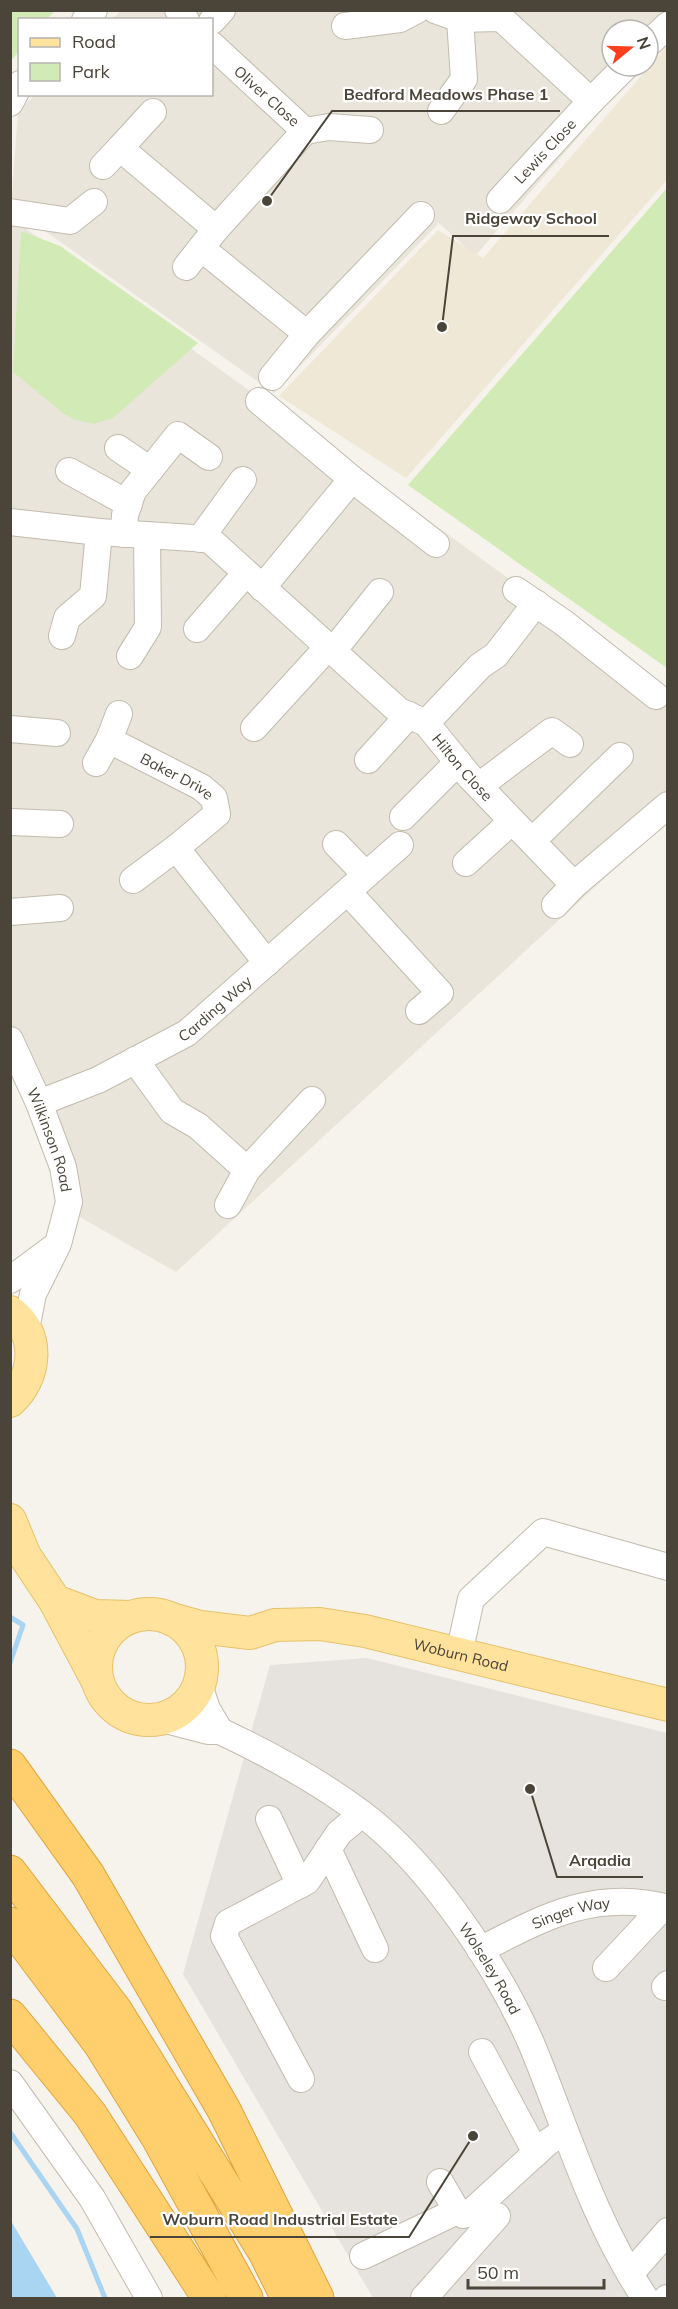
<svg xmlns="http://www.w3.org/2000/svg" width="678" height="2309" font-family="Mulish,sans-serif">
<rect width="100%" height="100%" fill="#f6f3ec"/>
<!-- residential -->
<path fill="#eae5da" d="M121,11H667V35L648,57V30H612V66H640L475,256L439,223L274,393L11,207L18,111L35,95L212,94V20L112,19Z
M11,218L668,694L667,821L176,1272L78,1216L11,1046Z"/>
<!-- industrial -->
<path fill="#e6e2dd" d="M367,1658L667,1733V2298H373L183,1974L270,1665Z"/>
<!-- education -->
<path fill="#efe8d6" d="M667,46V180L406,478L279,396L438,230L483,258Z"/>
<!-- green -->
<path fill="#d2eab5" d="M11,10L55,11L47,19L20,20L19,51L11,61Z
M667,188V668L408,485Z
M21,231L60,246L198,343L113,418L94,424L76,420L64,414L13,372Z"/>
<!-- water -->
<path fill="#a9d4f2" d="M10,2221H11L57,2298H11Z"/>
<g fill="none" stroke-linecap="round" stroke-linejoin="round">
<!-- stream -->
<path stroke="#a9d4f2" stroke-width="5" d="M10,1617L23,1625L10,1663
M10,2132L77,2229L105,2298"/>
<!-- minor casing -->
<g stroke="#c2bbae" stroke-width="28">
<g id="minor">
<path d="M178,10L186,20"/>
<path d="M435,10L460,19L501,18L591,101L500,200"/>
<path d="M85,20L94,10"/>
<path d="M212,21L222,10"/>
<path d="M345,26L400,19L417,10"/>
<path d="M648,44L668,25"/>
<path d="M591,101L626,66"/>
<path d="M10,103L20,84"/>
<path d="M441,111L464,79L460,19"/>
<path d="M305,131L329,127L370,130"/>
<path d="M120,148L153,112"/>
<path d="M103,166L120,148L216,229"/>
<path d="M10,212L70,221L94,202"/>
<path d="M201,248L307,334"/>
<path d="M186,267L216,229L305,131L212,45"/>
<path d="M272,377L307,334L421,215"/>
<path d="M259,401L352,479"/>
<path d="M118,448L150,470"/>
<path d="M69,471L129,504"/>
<path id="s1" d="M10,522L99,532L209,539L399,711L426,723L470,777L574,885L668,805"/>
<path d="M124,534L125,515L133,491L178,435L209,457"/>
<path d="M200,539L243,480"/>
<path d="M262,588L352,479L436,544"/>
<path d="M516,590L564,623L656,696"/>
<path d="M197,629L246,573"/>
<path d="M62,636L67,618L93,596L99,532"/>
<path d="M333,651L380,592"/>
<path d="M130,656L148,627L147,536"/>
<path id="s2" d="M119,714L109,740L201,787L214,798L217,814L176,848L267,963"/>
<path d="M426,723L480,666L496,655L536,603"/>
<path d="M254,728L328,647"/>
<path d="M10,729L57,733"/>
<path d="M368,760L409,715"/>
<path d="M96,763L109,740"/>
<path d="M479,786L552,731L570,744"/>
<path d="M403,817L458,762"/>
<path d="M10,822L60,824"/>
<path d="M532,841L620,756"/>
<path d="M336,844L366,875"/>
<path d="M466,863L512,821"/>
<path d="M133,880L176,848"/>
<path d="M348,892L440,993L419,1011"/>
<path d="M555,905L574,885"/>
<path d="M10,912L60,908"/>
<path id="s3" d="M10,1040L39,1103L63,1167L69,1202L58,1244L33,1294L26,1329"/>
<path d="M135,1060L172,1111L198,1126L247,1170L312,1100"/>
<path id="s4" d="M39,1103L98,1080L187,1033L400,845"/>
<path d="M228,1205L247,1170"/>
<path d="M10,1280L53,1248"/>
<path d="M459,1654L471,1599L543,1532L668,1567"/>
<path d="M199,1685L207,1709L220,1731"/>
<path id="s5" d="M162,1719L208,1731H220C269,1754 317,1780 361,1813C430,1864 501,1971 534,2050C568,2134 594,2222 645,2298"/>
<path d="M269,1819L300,1885"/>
<path d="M328,1849L375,1949"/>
<path id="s6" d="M480,1950C542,1918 596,1888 668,1908"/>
<path d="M606,1968L663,1907"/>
<path d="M665,1987L668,1984"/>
<path d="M482,2052L536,2153"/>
<path d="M301,2079L224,1936L228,1923L307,1881L339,1833L362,1814"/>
<path d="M10,2083L92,2198L149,2298"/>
<path d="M440,2182L457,2211L463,2215L470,2213L548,2142L565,2131"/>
<path d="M363,2256L457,2211"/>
<path d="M630,2274L668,2231"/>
<path d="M424,2298L497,2216"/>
<path d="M667,2298H668"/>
</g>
</g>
<!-- major casing -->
<g stroke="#e6c16a" stroke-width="34">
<g id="major">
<path d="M10,1312C41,1334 36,1378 10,1401"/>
<path d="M10,1520L25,1556L55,1601L97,1680"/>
<path d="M55,1601L95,1616L131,1617"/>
<circle cx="149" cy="1667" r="53"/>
<path id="s7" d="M171,1619L200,1627L250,1633L275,1625L320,1624L365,1631L668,1705"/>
</g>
</g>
<!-- highway casing -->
<g stroke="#e0a43c" stroke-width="35">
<path id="highway" d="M10,1766L88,1875L224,2110L317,2298
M10,1872L115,2010L265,2252L288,2298
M10,1924L101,2045L159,2139L246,2298
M10,2016L90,2114L209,2298"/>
</g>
<!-- minor -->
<use href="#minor" stroke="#fff" stroke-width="26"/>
<!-- major -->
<use href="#major" stroke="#ffe39c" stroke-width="32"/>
<!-- highway -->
<use href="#highway" stroke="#ffcf6e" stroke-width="33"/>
</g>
<g text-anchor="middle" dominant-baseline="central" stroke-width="4.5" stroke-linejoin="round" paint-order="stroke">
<!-- street labels -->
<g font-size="15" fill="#4b4439" stroke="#fff">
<text transform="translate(267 96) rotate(42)">Oliver Close</text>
<text transform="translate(545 151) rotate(-47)">Lewis Close</text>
<text stroke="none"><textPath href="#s1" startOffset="543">Hilton Close</textPath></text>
<text stroke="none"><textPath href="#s2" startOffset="105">Baker Drive</textPath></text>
<text stroke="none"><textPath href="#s4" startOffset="201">Carding Way</textPath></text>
<text stroke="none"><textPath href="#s3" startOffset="108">Wilkinson Road</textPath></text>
<text stroke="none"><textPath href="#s7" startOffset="296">Woburn Road</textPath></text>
<text stroke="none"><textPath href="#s6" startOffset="99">Singer Way</textPath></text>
<text stroke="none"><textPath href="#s5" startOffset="426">Wolseley Road</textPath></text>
</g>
</g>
<!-- callouts -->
<path fill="none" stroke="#4b4439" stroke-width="2" d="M267 201L332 111H560M442 327L453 236H609M530 1789L557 1877H643M473 2136L409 2237H150"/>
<g fill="#4b4439" stroke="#fff" stroke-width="2">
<circle cx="267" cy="201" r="6"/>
<circle cx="442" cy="327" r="6"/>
<circle cx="530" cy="1789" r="6"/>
<circle cx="473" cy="2136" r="6"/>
</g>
<g font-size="16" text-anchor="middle" font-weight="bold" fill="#4b4439" stroke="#fff" stroke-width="4.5" stroke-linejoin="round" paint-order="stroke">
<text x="446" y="100">Bedford Meadows Phase 1</text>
<text x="531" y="224">Ridgeway School</text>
<text x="600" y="1866">Arqadia</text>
<text x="280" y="2225">Woburn Road Industrial Estate</text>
</g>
<!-- border -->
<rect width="678" height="2309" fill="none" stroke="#4b4439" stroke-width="24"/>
<!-- legend -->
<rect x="18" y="18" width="195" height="78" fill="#ffffff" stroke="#b7b4b0" stroke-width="1.5"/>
<rect x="30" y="38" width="30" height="9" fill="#ffe39c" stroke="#b7b4b0" stroke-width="1.5"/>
<text x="72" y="48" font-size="18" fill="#4b4439">Road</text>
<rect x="30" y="63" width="30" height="18" fill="#d2eab5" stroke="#b7b4b0" stroke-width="1.5"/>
<text x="72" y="78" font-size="18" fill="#4b4439">Park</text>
<!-- north arrow -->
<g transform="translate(630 48) rotate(71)"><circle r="28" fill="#ffffff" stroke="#b7b4b0" stroke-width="1.5"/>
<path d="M0-4.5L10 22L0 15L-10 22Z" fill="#fc3f1d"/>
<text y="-9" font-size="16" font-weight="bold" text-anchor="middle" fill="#4b4439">N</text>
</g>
<!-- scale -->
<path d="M468 2279v9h136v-9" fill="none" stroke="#4b4439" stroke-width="3"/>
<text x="477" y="2279" font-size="18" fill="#4b4439" stroke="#ffffff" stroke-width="4.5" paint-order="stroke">50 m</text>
</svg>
